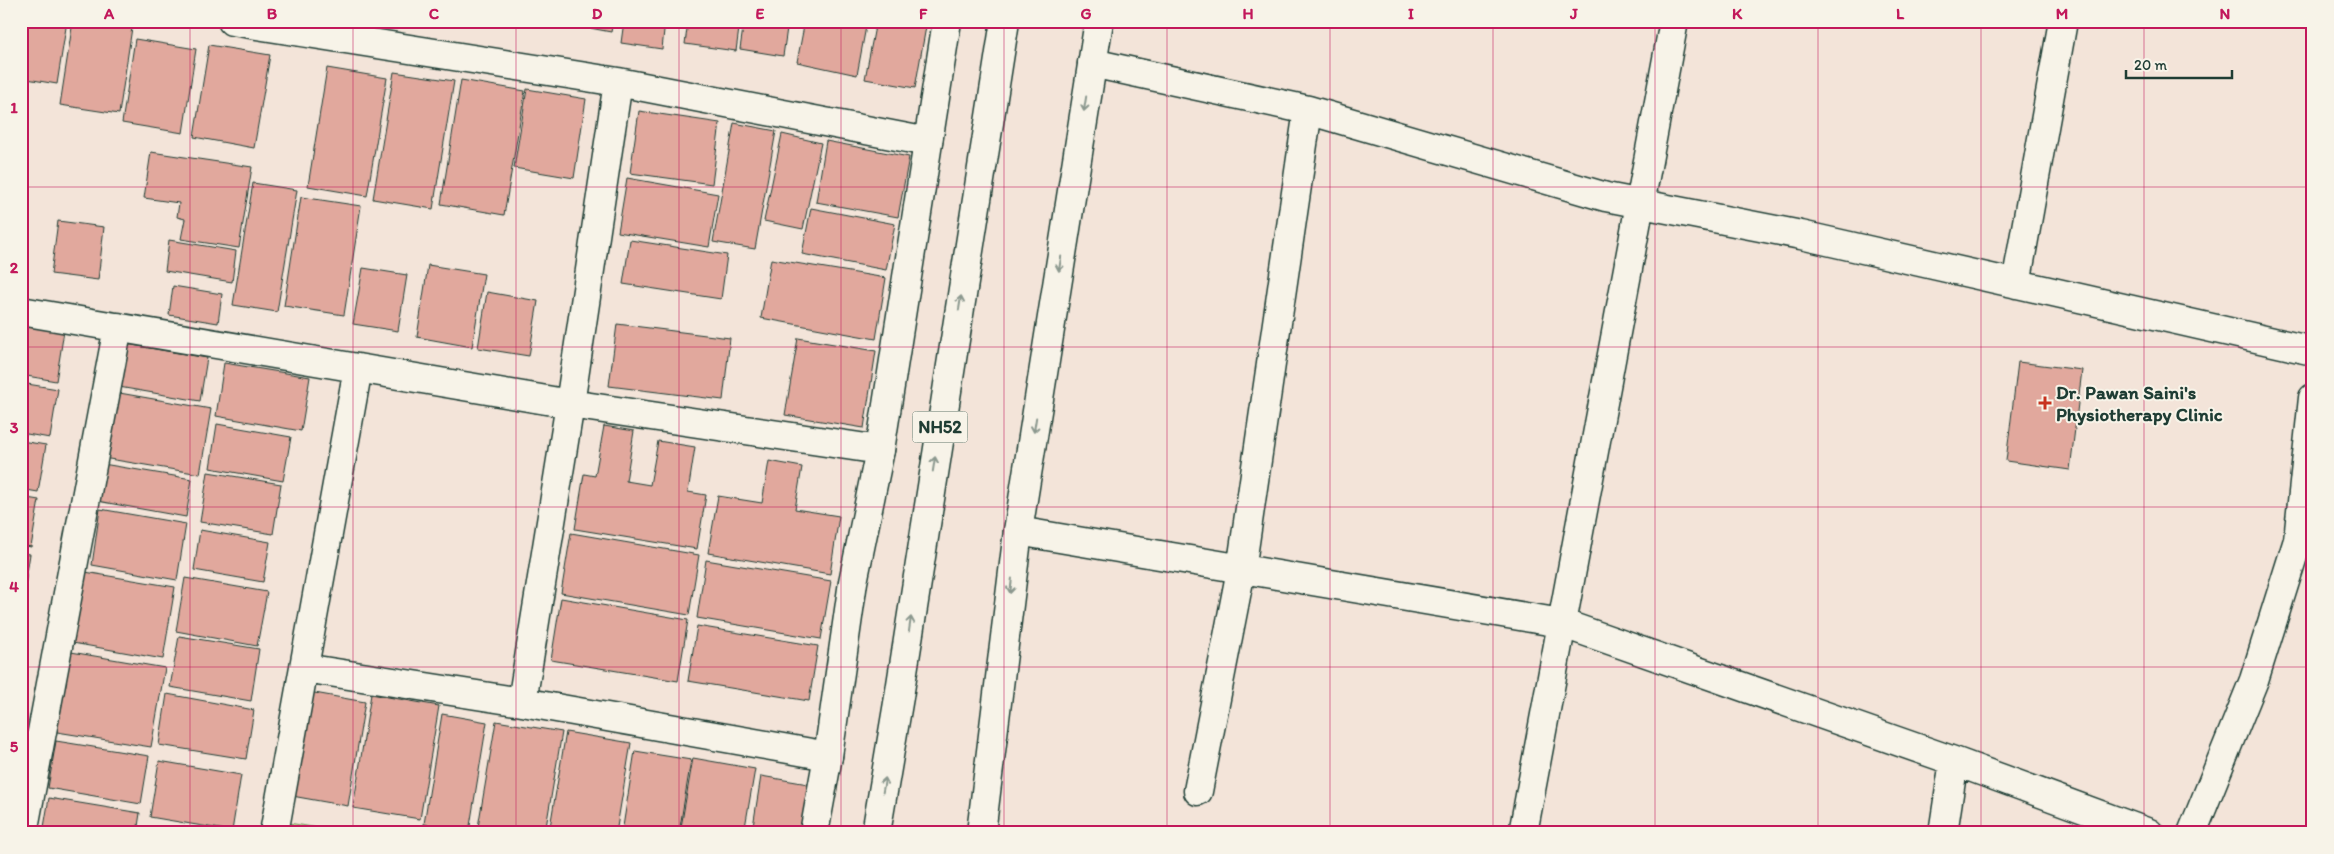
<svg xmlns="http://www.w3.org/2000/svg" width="2334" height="854" font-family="Itim,sans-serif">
<rect width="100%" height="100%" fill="#f3e4d9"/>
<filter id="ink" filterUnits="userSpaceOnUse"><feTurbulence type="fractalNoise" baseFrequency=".02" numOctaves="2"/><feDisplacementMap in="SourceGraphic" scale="10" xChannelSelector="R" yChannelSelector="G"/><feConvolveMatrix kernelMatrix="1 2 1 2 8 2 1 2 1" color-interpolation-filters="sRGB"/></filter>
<g filter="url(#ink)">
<!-- green -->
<path fill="#c8da8e" stroke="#748c61" d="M283,822L348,833H281Z"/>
<!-- building -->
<path fill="#e1a89d" stroke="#1f3d34" d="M21,21H67L57,84L21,78Z
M73,21H133L119,114L60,105Z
M553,21H613L611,32Z
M624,21H665L662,49L621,43Z
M688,21H740L736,51L685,44Z
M744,21H788L783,56L740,49Z
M805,21H867L857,75L797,62Z
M876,21H927L915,88L865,79Z
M135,39L196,49L183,133L122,123Z
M209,45L270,55L254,148L194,137Z
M327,68L387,78L367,196L308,186Z
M394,72L454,81L433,209L373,199Z
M461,80L525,91L504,215L441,204Z
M527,89L586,99L574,178L514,168Z
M639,111L720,123L712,184L630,173Z
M734,123L776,131L755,249L713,242Z
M782,134L821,143L803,229L764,221Z
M826,141L909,157L898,217L816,202Z
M151,152L252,167L239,248L181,239L185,219L177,217L179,203L144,198Z
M627,178L718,194L709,247L618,232Z
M253,183L297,190L277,312L233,305Z
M301,197L361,206L344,315L284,306Z
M811,208L895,224L886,270L802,254Z
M58,221L104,227L98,280L51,274Z
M169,240L236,251L232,282L165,271Z
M630,240L727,255L721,299L623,284Z
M771,259L886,278L876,339L761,318Z
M428,265L484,274L472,347L417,337Z
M363,268L407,275L398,331L353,324Z
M173,286L222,294L218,323L169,315Z
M487,292L538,301L529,356L478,348Z
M21,324L64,331L56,381L21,375Z
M617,324L730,338L723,400L609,386Z
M798,338L876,351L864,428L785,415Z
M120,343L207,358L200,401L113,386Z
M2018,362L2082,370L2070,470L2006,461Z
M224,363L310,377L301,431L216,416Z
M21,383L58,389L50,438L21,433Z
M108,391L211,409L200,474L97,457Z
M217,424L291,437L283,481L210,468Z
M604,426L634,431L626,481L650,485L658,441L695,447L688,492L706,495L697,549L575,529L584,474L595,476Z
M21,441L46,445L38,492L21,489Z
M769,461L802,467L795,509L839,516L830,574L708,553L718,496L762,503Z
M103,464L192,479L186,517L97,501Z
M208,472L281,484L273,534L200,522Z
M21,497L39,500L31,547L21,545Z
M100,509L186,524L177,580L92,565Z
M200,530L270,542L263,582L194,570Z
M571,533L699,555L689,615L561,593Z
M21,553L30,554L22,605L21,604Z
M706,560L831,581L821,639L697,618Z
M79,571L175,587L163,659L67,642Z
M185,578L267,592L257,646L176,631Z
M561,598L688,620L678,681L551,660Z
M697,626L818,646L809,701L688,681Z
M179,636L259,649L251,701L170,687Z
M71,652L165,668L151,747L57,732Z
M309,692L365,702L348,806L292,796Z
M167,694L254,710L246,759L159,745Z
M371,694L439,706L420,819L353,808Z
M442,714L487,722L469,832L424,824Z
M496,721L562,732L545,833H477Z
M566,732L631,743L616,833H549Z
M56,741L149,756L141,804L48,788Z
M635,751L691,760L679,833H622Z
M693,758L755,769L744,833H680Z
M159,761L241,775L232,831L150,817Z
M761,776L814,785L806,833H752Z
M49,798L140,813L137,833H43Z"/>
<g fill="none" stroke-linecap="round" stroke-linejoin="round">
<!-- minor casing -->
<g stroke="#1f3d34" stroke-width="31">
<path id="minor" d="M232,21L618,82L928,142
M1092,63L1308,110L1606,197L1801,235L2313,351
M2016,284L2063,21
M21,311L570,404L880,450
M1018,531L1561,623L1954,761L2149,833
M304,668L522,702L828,756
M522,702L570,404L618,82
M1198,791L1241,570L1308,110
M23,833L118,327
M274,833L358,368
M1523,833L1674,21
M1943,833L1954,761
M2192,833L2254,680L2298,540L2313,398"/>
</g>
<!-- tertiary casing -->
<g stroke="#1f3d34" stroke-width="31">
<path id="tertiary" d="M814,833L828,756L853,582L880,450L947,21"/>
</g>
<!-- trunk casing -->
<g stroke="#1f3d34" stroke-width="31">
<path id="trunk" d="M876,833L899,697L1005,21
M981,833L1018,531L1099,21"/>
</g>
<!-- minor -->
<use href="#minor" stroke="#f7f3e8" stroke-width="28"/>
<!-- tertiary -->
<use href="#tertiary" stroke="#f7f3e8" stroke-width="28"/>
<!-- trunk -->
<use href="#trunk" stroke="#f7f3e8" stroke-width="28"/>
</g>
<!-- one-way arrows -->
<defs><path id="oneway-shaft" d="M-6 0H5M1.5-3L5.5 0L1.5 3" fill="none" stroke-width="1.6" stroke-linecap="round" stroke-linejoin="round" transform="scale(1.25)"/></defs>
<g stroke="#8b988e">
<use href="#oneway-shaft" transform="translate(1085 104) rotate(99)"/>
<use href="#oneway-shaft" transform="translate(1060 264) rotate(99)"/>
<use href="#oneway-shaft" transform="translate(960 303) rotate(-81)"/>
<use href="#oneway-shaft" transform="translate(1035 425) rotate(99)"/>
<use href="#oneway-shaft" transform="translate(934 464) rotate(-81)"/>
<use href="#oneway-shaft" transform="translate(1011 586) rotate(97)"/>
<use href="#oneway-shaft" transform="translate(910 624) rotate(-82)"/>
<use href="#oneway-shaft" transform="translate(884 785) rotate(-80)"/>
</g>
</g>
<!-- grid -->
<path fill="none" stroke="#c2185b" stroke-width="1" stroke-opacity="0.55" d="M190,21V833M353,21V833M516,21V833M679,21V833M841,21V833M1004,21V833M1167,21V833M1330,21V833M1493,21V833M1655,21V833M1818,21V833M1981,21V833M2144,21V833M21,187H2313M21,347H2313M21,507H2313M21,667H2313"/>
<!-- markers -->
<path fill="#c8321e" stroke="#f7f3e8" stroke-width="2" d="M2042.5 395.5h5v5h5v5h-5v5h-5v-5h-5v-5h5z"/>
<g text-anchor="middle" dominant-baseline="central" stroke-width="4" stroke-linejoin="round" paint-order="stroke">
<!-- shield labels -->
<rect fill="#f7f3e8" stroke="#60746a" stroke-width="1" x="912.5" y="411.5" width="55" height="31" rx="4"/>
<g font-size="18" font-weight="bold" fill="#1f3d34">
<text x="940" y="427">NH52</text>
</g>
<!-- poi labels -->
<g font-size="19" font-weight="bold" fill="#1f3d34" stroke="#f7f3e8" text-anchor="start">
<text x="2056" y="392">Dr. Pawan Saini's<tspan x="2056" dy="22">Physiotherapy Clinic</tspan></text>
</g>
</g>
<!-- margin -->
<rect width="2334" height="854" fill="none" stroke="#f7f3e8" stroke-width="55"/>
<!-- scale -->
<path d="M2126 70v8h106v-8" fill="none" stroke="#1f3d34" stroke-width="2.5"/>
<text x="2134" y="70" font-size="15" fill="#1f3d34" stroke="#f7f3e8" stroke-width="4" paint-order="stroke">20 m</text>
<rect x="28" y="28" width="2278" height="798" fill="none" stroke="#c2185b" stroke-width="2"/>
<g font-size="16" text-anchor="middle" font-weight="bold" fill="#c2185b">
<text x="109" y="19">A</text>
<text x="272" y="19">B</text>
<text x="434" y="19">C</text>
<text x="597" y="19">D</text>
<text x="760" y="19">E</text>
<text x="923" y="19">F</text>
<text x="1086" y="19">G</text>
<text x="1248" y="19">H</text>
<text x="1411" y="19">I</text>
<text x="1574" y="19">J</text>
<text x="1737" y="19">K</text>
<text x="1900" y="19">L</text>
<text x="2062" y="19">M</text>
<text x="2225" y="19">N</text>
<text x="14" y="113">1</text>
<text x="14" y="273">2</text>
<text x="14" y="433">3</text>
<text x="14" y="592">4</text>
<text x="14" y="752">5</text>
</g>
</svg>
